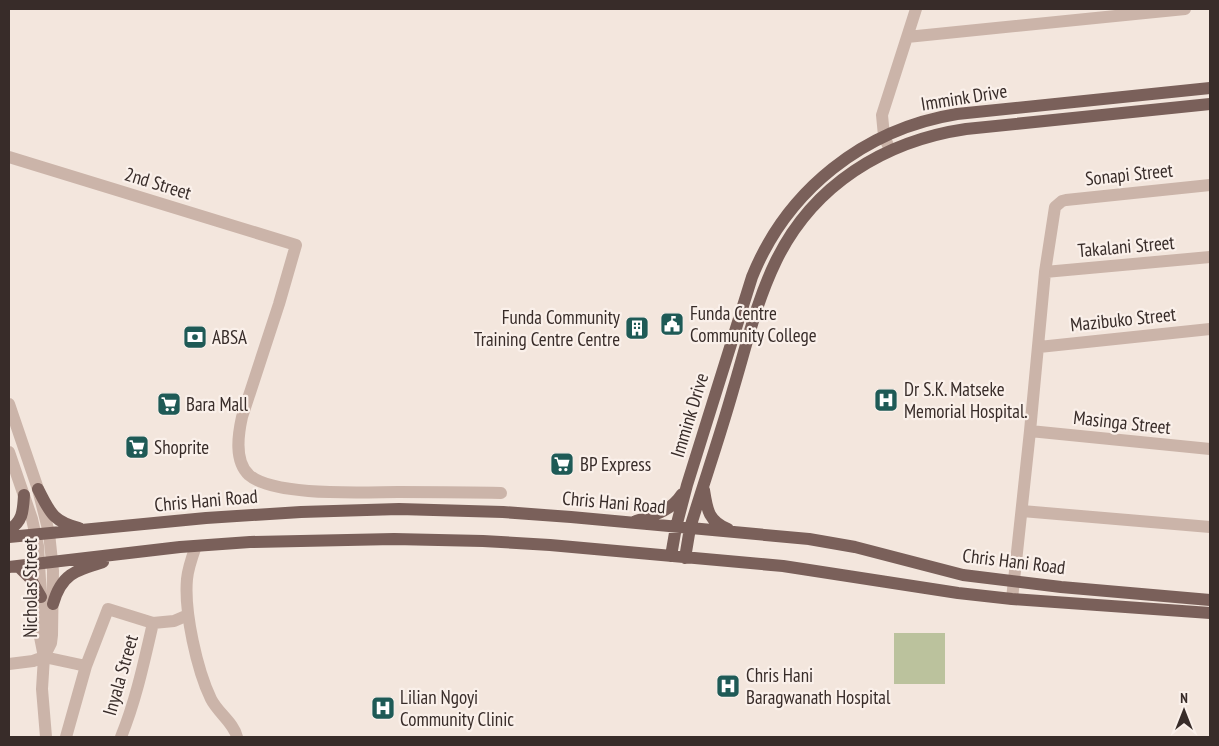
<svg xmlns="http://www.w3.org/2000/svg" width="1219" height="746" font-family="'PT Sans Narrow',sans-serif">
<rect width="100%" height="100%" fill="#f3e6dd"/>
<!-- pitch -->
<path fill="#bbc29d" d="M894,633H945V684H894Z"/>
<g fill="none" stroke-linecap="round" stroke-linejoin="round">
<!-- minor -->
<path stroke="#cbb4a9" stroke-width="12" d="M907,37L1185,9
M890,150L884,136L882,115L916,9
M9,157L296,245L279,304L242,417C238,435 234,461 249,475C274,497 365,492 398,492C433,492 467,492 501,493
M1045,272L1210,257
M1039,347L1210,329
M9,404L38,489L49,533L53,571L52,635L51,643L44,657
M1030,431L1210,449
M9,452L32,519L38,546L41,597L40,637L44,657L42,689L46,737
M1022,511L1210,527
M196,546C192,557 188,568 187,579C184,612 197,670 211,699C218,713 234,723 237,737
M1012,599L1030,431L1045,272L1055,207L1062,201L1066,200L1210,185
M9,664L33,661L44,657L86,666
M66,737L86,666L108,609L153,623L174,621L188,615
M121,737C136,700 144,662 153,623"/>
<!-- major -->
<path stroke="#7a605a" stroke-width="12" d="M38,489C50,512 52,521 79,528
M704,490C707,509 708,521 728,529
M636,521C655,515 671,511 682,494
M9,530C23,521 23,511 24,495
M9,537L206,518L301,512L399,509L503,512L571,517L809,539L855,547L963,575L1061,587L1210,600
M671,556L676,527L687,485L752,277C787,190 864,129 957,114L1210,88
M685,558L690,528C704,482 720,436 733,390C746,347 756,302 776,261C813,185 884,141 966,129L1210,104
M18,566L30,578L41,597
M9,567L180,547L250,542L394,539L483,541L550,545L783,566L958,593L1012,599L1210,613
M53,604C61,574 76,570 103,562"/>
</g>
<!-- icons -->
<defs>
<g id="civic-square" transform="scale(1.25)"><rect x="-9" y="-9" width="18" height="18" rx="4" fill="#1e5a56" stroke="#faf0ea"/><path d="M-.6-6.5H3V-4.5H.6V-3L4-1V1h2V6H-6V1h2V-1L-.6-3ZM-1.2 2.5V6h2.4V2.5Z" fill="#fff"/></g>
<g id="building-square" transform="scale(1.25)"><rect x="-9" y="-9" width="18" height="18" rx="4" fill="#1e5a56" stroke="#faf0ea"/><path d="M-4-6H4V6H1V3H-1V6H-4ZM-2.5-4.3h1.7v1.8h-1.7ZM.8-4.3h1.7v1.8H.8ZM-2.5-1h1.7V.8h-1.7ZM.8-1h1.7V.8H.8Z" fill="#fff"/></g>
<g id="bank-square" transform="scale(1.25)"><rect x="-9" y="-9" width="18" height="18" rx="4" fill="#1e5a56" stroke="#faf0ea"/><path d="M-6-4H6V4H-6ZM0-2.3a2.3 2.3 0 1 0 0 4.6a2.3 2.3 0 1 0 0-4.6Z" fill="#fff"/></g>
<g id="hospital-square" transform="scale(1.25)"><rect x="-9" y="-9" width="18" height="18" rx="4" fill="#1e5a56" stroke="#faf0ea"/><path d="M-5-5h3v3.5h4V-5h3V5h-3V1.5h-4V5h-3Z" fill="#fff"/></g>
<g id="supermarket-square" transform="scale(1.25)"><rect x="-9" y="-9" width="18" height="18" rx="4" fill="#1e5a56" stroke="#faf0ea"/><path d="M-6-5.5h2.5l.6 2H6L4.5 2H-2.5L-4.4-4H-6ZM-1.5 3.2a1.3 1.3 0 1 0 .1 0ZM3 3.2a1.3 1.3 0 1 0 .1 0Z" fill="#fff"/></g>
</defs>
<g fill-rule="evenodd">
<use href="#civic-square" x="672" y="324"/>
<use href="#building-square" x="637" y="328"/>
<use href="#bank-square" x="195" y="337"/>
<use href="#hospital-square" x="886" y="400"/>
<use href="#supermarket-square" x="169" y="404"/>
<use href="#supermarket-square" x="137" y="447"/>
<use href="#supermarket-square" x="562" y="464"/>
<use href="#hospital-square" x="728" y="686"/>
<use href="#hospital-square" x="383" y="708"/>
</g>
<g text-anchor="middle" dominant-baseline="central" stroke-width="4.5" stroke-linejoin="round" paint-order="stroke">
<!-- street labels -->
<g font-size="19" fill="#382c29" stroke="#faf0ea">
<text transform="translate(964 97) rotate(-9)">Immink Drive</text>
<text transform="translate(1129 174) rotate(-6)">Sonapi Street</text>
<text transform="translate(158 183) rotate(17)">2nd Street</text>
<text transform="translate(1126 246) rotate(-5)">Takalani Street</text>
<text transform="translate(1123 319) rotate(-6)">Mazibuko Street</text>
<text transform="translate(689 415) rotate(-73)">Immink Drive</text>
<text transform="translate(1122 422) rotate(6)">Masinga Street</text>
<text transform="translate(206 500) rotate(-5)">Chris Hani Road</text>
<text transform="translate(614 502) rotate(5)">Chris Hani Road</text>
<text transform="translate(1014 561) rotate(7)">Chris Hani Road</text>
<text transform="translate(30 588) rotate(-90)">Nicholas Street</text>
<text transform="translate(120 675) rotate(-74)">Inyala Street</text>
</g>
<!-- poi labels -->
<g font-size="19" fill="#382c29" stroke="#faf0ea" text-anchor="start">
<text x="690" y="313">Funda Centre<tspan x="690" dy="22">Community College</tspan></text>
<text x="620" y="317" text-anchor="end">Funda Community<tspan x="620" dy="22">Training Centre Centre</tspan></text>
<text x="212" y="337">ABSA</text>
<text x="904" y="389">Dr S.K. Matseke<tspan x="904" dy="22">Memorial Hospital.</tspan></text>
<text x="186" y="404">Bara Mall</text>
<text x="154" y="447">Shoprite</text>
<text x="580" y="464">BP Express</text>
<text x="746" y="675">Chris Hani<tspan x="746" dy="22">Baragwanath Hospital</tspan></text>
<text x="400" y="697">Lilian Ngoyi<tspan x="400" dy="22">Community Clinic</tspan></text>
</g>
</g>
<!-- border -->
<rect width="1219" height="746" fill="none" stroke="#382c29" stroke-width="20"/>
<!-- north arrow -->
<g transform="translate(1184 711)" stroke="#faf0ea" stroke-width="4" paint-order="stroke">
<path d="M0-4L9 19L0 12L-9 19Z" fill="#382c29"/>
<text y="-8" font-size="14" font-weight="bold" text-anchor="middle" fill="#382c29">N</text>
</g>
</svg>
